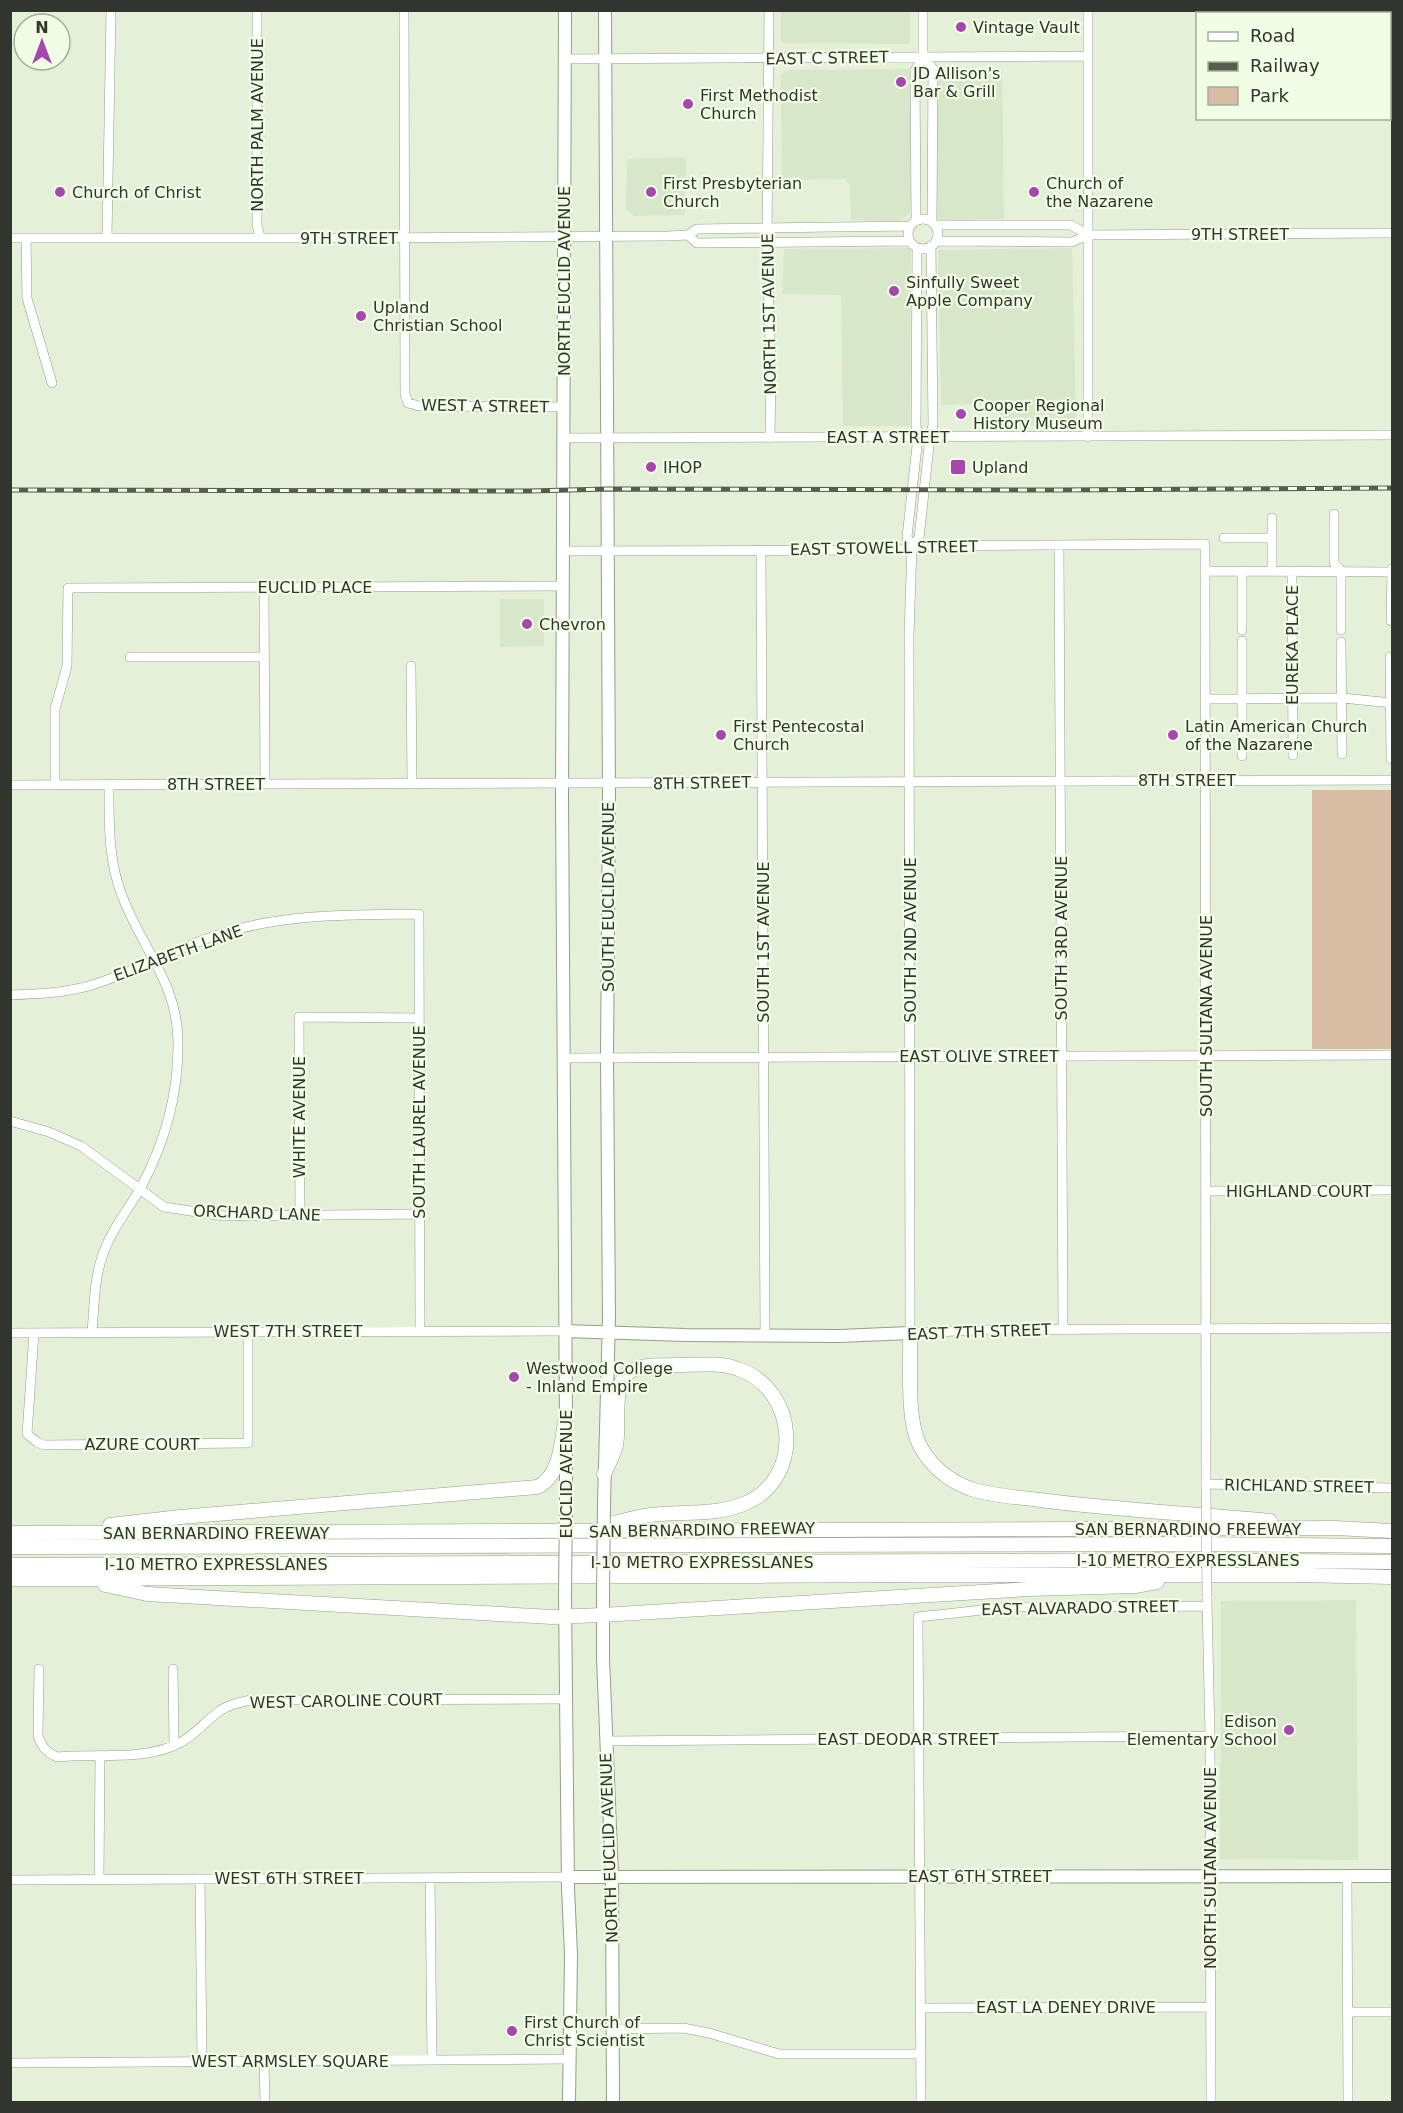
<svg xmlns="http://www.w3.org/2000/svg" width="1403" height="2113" font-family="'DejaVu Sans',sans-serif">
<rect width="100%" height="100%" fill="#e5f0d9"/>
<!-- built -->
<path fill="#d8e6c9" d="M781,11H910V42L909,44L783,43L781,42Z
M908,69L910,71L911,209L909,214L899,221L851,220L850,184L846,183V179L784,180L782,178L781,75L783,73L790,70Z
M941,69H1002L1004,219L940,220L937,218V71Z
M681,157L686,159L685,215L634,216L626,209L627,159Z
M909,248L911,251L910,426H843L841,295L782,294L784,249Z
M1072,248L1076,421L1071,425H1001L1000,404L941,405L938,251L940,250Z
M500,599H544V646L500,647Z
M1356,1600L1358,1860L1220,1859L1221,1601Z"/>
<!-- green -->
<path fill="#d8bca4" d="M1312,790H1392V1049H1312Z"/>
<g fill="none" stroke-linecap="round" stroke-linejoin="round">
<!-- minor casing -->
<g stroke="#949e89" stroke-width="10">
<path id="minor" d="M257,10V225L260,238
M404,10L405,394L408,403L419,406L563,407
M769,10L767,242L771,373L770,438
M923,57L933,69L932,222
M565,59L1088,56
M908 234a15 15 0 1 1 30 0a15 15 0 1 1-30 0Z
M916,221L915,71L923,57V10
M935,225H1071L1088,235
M688,235L697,243L910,241
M107,237L111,10
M10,238H372L668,236L688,235L697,229L910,226
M26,238L27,298L52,383
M936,241L1072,242L1088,235L1392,233
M917,248L916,426L918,437L907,537L912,546L909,635L910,1333L981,1330L1131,1329L1392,1328
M1088,437V10
M563,438L1392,435
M1334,514V563L1341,571V630
M1224,538H1272
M1059,545L1063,1330
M912,546L919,538L930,437L933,425L931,246
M761,550L765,1335
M562,551L901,550L912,546L1205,544L1206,1488
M1205,571L1392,572
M1242,571V630
M1272,571V518
M1292,571L1293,755
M264,588L265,784
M1391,621L1392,569
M1242,641V756
M1341,642L1342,754
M130,657H264
M1390,657L1391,759
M411,666L412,784
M1205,699L1342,698L1392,703
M10,785L1392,780
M55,785V709L67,666L68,588L562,586
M10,995C38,994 65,993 92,985C137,971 179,946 224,933C288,913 353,915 419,914L420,1331
M565,1058L1392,1055
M10,1121L49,1132L81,1146L164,1207L224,1216L420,1214
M1206,1191L1392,1190
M300,1216L299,1017L419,1018
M10,1333L565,1331
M34,1333L27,1434L37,1442L44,1445L248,1443V1331
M92,1333C94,1308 94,1281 102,1257C110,1232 127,1211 140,1189C164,1145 178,1096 178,1045C179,985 143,950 123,898C108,862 109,823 109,785
M1206,1484L1392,1488
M1207,1601L1210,1736L1211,2102
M39,1669L38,1736C42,1747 46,1752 57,1757C95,1753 136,1761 173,1746C192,1739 204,1722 221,1710C230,1704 241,1702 251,1700L566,1699
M173,1669L174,1746
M606,1741L1210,1736
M1347,1876L1348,2102
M430,1878L432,2060
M99,1879L100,1755
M200,1879L202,2062
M10,1880L568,1877
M921,2008L1211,2007
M1347,2012H1392
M613,2029L683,2028L709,2033L779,2054H921
M264,2062L265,2102
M10,2063L569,2059
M921,2102L918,1617L1010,1607L1207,1606"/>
</g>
<!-- major casing -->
<g stroke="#949e89" stroke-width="14">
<path id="major" d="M565,10L562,797L566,1424
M565,1331L685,1335L839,1336L910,1333
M566,1503V1442
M604,1503L609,1318L607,1057L609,796L605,10
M603,1593V1658L612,1876L613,2102
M565,1595L568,1888L571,1954L569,2102
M568,1877L1392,1876"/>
</g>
<!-- highway casing -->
<g stroke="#949e89" stroke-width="15">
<path id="highway" d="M910,1333C911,1364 906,1420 920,1446C931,1466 949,1481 971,1489C995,1497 1023,1497 1048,1501C1121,1510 1196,1514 1270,1521
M110,1525L180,1517L537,1487C561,1477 562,1438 566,1415
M603,1526C619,1522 635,1517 651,1515C682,1511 717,1516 746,1503C804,1478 798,1389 738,1369C719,1362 695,1365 675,1365C660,1366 639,1363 627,1374C612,1388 620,1426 616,1445C614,1454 608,1465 604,1474
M10,1533L1335,1528L1392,1531
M10,1547L1192,1544L1392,1546
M10,1565L1192,1560L1392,1562
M10,1579L915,1575H1297L1392,1577
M105,1585L147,1594L552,1617L602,1615L1029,1589L1135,1586L1157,1582"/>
</g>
<!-- minor -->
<use href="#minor" stroke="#fff" stroke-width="9"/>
<!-- major -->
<use href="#major" stroke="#fff" stroke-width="12"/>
<!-- highway -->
<use href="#highway" stroke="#fff" stroke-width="14"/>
<!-- rail casing -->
<g stroke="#575c51" stroke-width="5">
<path id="rail" d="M10,490L530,491L608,489L1055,490L1392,488"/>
</g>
<!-- rail -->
<use href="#rail" stroke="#f2fde6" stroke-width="3" stroke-dasharray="9" stroke-linecap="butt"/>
<!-- minor-bridge casing -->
<g stroke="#949e89" stroke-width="10" stroke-linecap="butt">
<path id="minor-bridge" d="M1206,1488L1207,1597"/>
</g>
<!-- major-bridge casing -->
<g stroke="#949e89" stroke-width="14" stroke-linecap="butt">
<path id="major-bridge" d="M603,1593L604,1503
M565,1595L566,1503"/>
</g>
<!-- minor-bridge -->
<use href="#minor-bridge" stroke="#fff" stroke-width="9"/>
<!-- major-bridge -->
<use href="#major-bridge" stroke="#fff" stroke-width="12"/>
</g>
<!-- markers -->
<g fill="#a647af" stroke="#f2fde6" stroke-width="2">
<circle cx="961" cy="27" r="6"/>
<circle cx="901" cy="82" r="6"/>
<circle cx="688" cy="104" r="6"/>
<circle cx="60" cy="192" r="6"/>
<circle cx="651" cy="192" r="6"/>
<circle cx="1034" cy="192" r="6"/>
<circle cx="894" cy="291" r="6"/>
<circle cx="361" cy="316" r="6"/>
<circle cx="961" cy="414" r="6"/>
<circle cx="651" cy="467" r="6"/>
<rect x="950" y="459" width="16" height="16" rx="3"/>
<circle cx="527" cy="624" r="6"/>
<circle cx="721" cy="735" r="6"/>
<circle cx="1173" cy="735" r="6"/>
<circle cx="514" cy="1377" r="6"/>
<circle cx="1289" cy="1730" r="6"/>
<circle cx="512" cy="2031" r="6"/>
</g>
<g text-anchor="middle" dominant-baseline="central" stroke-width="4.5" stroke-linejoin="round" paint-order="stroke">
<!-- poi labels -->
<g font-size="16" fill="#31352d" stroke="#f2fde6" text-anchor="start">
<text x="973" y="27">Vintage Vault</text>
<text x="913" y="73">JD Allison's<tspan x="913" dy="18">Bar &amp; Grill</tspan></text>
<text x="700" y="95">First Methodist<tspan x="700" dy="18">Church</tspan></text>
<text x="663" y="183">First Presbyterian<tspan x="663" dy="18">Church</tspan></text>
<text x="1046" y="183">Church of<tspan x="1046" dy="18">the Nazarene</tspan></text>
<text x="72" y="192">Church of Christ</text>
<text x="906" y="282">Sinfully Sweet<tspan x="906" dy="18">Apple Company</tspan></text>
<text x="373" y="307">Upland<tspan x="373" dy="18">Christian School</tspan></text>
<text x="973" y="405">Cooper Regional<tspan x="973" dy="18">History Museum</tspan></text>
<text x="663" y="467">IHOP</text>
<text x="972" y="467">Upland</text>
<text x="539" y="624">Chevron</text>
<text x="733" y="726">First Pentecostal<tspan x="733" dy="18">Church</tspan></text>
<text x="1185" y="726">Latin American Church<tspan x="1185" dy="18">of the Nazarene</tspan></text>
<text x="526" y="1368">Westwood College<tspan x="526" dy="18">- Inland Empire</tspan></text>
<text x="1277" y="1721" text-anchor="end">Edison<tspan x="1277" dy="18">Elementary School</tspan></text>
<text x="524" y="2022">First Church of<tspan x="524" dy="18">Christ Scientist</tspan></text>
</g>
<!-- street labels -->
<g font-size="16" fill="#31352d" stroke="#f2fde6">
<text transform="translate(827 58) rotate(-1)">EAST C STREET</text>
<text transform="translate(257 125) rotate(-90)">NORTH PALM AVENUE</text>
<text x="1240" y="234">9TH STREET</text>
<text x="349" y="238">9TH STREET</text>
<text transform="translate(564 281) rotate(-90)">NORTH EUCLID AVENUE</text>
<text transform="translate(769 314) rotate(-91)">NORTH 1ST AVENUE</text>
<text transform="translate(485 406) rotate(1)">WEST A STREET</text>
<text x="888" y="437">EAST A STREET</text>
<text transform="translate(884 548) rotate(-1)">EAST STOWELL STREET</text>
<text x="315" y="587">EUCLID PLACE</text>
<text transform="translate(1292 645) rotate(-90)">EUREKA PLACE</text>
<text x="1187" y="780">8TH STREET</text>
<text transform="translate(702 783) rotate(-1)">8TH STREET</text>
<text x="216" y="784">8TH STREET</text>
<text transform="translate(608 897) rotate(-90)">SOUTH EUCLID AVENUE</text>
<text transform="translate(1061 938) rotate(-90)">SOUTH 3RD AVENUE</text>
<text transform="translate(910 940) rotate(-90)">SOUTH 2ND AVENUE</text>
<text transform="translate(763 942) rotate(-90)">SOUTH 1ST AVENUE</text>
<text transform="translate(178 953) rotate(-20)">ELIZABETH LANE</text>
<text transform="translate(1206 1016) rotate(-90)">SOUTH SULTANA AVENUE</text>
<text x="979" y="1056">EAST OLIVE STREET</text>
<text transform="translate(299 1117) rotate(-90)">WHITE AVENUE</text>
<text transform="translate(419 1122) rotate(-90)">SOUTH LAUREL AVENUE</text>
<text x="1299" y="1191">HIGHLAND COURT</text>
<text transform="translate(257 1213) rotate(2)">ORCHARD LANE</text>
<text x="288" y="1331">WEST 7TH STREET</text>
<text transform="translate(979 1332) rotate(-2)">EAST 7TH STREET</text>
<text x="142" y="1444">AZURE COURT</text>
<text transform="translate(566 1474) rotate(-90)">EUCLID AVENUE</text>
<text transform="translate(1299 1486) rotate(1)">RICHLAND STREET</text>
<text x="1188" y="1529">SAN BERNARDINO FREEWAY</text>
<text transform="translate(702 1530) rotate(-1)">SAN BERNARDINO FREEWAY</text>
<text x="216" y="1533">SAN BERNARDINO FREEWAY</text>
<text x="1188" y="1560">I-10 METRO EXPRESSLANES</text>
<text x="702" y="1562">I-10 METRO EXPRESSLANES</text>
<text x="216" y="1564">I-10 METRO EXPRESSLANES</text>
<text transform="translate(1080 1608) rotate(-1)">EAST ALVARADO STREET</text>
<text transform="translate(346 1701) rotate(-1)">WEST CAROLINE COURT</text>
<text x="908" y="1739">EAST DEODAR STREET</text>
<text transform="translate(609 1848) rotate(-92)">NORTH EUCLID AVENUE</text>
<text transform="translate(1210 1868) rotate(-90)">NORTH SULTANA AVENUE</text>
<text x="980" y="1876">EAST 6TH STREET</text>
<text x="289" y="1878">WEST 6TH STREET</text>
<text x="1066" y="2007">EAST LA DENEY DRIVE</text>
<text x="290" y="2061">WEST ARMSLEY SQUARE</text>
</g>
</g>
<!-- border -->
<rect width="1403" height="2113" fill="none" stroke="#31352d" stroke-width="24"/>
<!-- legend -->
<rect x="1196" y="12" width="195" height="108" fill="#f2fde6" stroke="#a5ad9c" stroke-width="1.5"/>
<rect x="1208" y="32" width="30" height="9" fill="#ffffff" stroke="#a5ad9c" stroke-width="1.5"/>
<text x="1250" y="42" font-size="18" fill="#31352d">Road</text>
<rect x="1208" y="62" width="30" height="9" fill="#575c51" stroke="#a5ad9c" stroke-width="1.5"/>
<text x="1250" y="72" font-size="18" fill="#31352d">Railway</text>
<rect x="1208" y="87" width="30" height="18" fill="#d8bca4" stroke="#a5ad9c" stroke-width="1.5"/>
<text x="1250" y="102" font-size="18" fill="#31352d">Park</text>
<!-- north arrow -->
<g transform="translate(42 42)"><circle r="28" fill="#f2fde6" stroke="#a5ad9c" stroke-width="1.5"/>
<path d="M0-4.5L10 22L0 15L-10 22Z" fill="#a647af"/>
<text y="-9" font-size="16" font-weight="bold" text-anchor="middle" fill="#31352d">N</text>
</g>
</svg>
